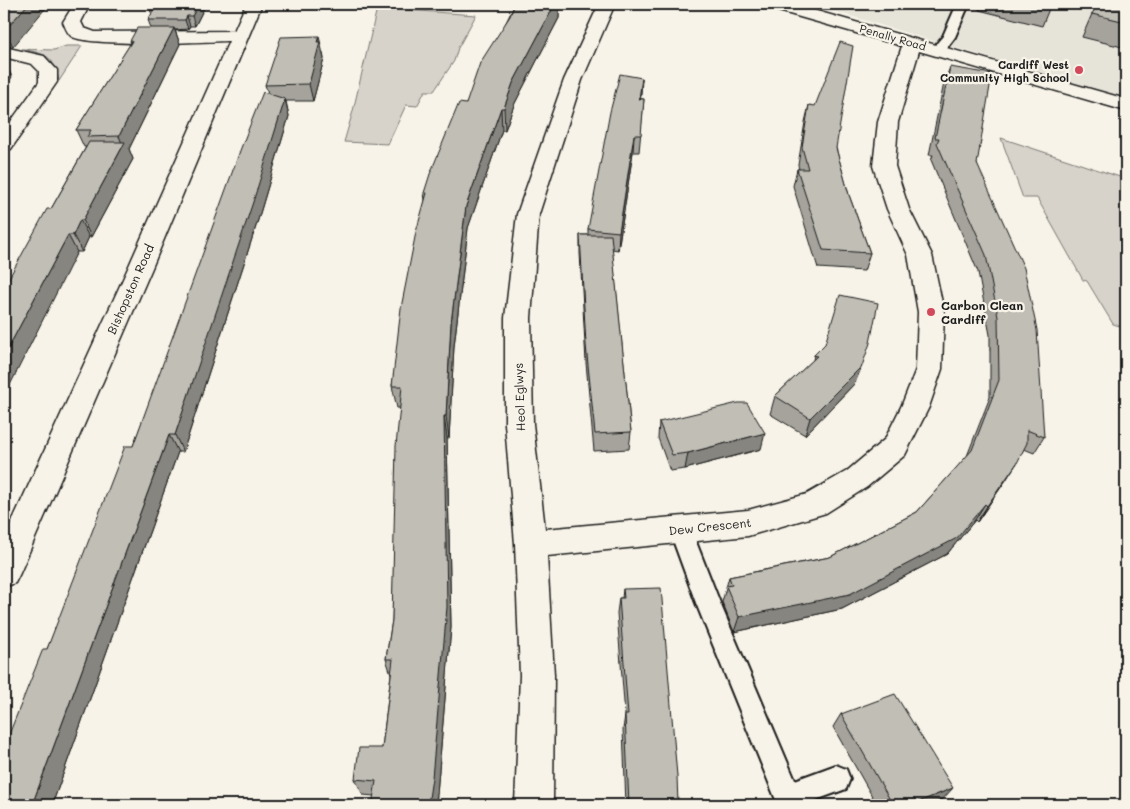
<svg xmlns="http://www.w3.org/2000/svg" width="1130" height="809" font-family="Mali,sans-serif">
<rect width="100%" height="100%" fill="#f7f3e8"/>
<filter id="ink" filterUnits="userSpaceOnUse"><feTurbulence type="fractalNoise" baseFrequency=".02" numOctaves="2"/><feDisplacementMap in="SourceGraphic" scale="10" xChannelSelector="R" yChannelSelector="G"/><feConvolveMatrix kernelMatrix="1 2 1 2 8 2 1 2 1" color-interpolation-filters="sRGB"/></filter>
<g filter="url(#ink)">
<!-- built -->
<path fill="#e6e3d9" d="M805,4H1126V99L834,11Z"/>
<!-- green -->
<path fill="#d7d3cb" stroke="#7a7874" d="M377,8L476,15L458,48L454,61L434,91H425L417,106L406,105L388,144L344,142L353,111Z
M66,46H82L59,81C54,56 47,54 22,49L54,50Z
M1001,138L1126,179V328L1113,324L1087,281L1083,280L1037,198H1023Z"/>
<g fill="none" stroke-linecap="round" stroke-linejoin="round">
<!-- service casing -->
<g stroke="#1c1c1c" stroke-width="4">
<path id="service" d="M957,4H969L955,37L943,53H933L931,50L943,36Z
M680,520L688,522L691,529L720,603L795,780L836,765L846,769L850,779L846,789L805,804L806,805H778L696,603L669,529L672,522Z"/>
</g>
<!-- minor casing -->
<g stroke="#1c1c1c" stroke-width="3">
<path id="minor" d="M74,4H90L81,22L84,28L95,32L234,31L246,4H262L152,268L20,573L15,583L4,587V539L128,268L229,41C203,42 86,47 71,36C67,33 65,26 63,22Z
M599,4H615L582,80L539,214L531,318L533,424L545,529L748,510L807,494L847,471L885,439L901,407L916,369L918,312L908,255L887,209L873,166L878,122L902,46L768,8L766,4H792L1126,99V111L919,51L898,122L895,166L909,209L932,255L944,312L942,369L929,407L905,455L867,487L826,513L748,536L547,556L554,675L553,805H515L520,675L515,544L505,424V318L517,214L564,80Z
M4,47L44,56L57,70V82L11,149L4,151V131L39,82V71L32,64L4,57Z"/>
</g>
<!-- service -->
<use href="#service" fill="#f7f3e8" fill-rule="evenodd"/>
<!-- minor -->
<use href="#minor" fill="#f7f3e8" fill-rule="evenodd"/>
</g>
<!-- wall -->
<path fill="#a5a39c" stroke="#1c1c1c" d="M4,4L13,47L4,46Z
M206,4L195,26H190L188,29L175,30L180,44L129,149L133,159L91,237H89L82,252H77L68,268L51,209L86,147H84L76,130L131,43L130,41L151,28L148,20L152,14L150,10Z
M515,4H559V18L514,105L505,130H502L468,228L454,346L449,438H447L451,627L436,805H372L374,796L363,795L355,779L382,748L391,674L386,659L392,620L400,408H397L392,386L425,200L424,193L466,104Z
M981,4H1051L1042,26L979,10Z
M1126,4V48L1082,37L1092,14Z
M323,52L324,59L313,101H286L289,116L258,220L183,452H178L52,805H4L47,649L133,446L268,93L265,85Z
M950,67L977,164L1044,437L1034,453L1024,449L1006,480L977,522L975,520L947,554L842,609L734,632L722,602L729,577L830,557L917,512L967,456L990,397V335L978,272L931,160L933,155H929L944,83Z
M642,78L640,99H644L639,152H633L618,250L612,249L631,432L629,449L594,451L586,363L580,253V235H588V229Z
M809,105L836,148L849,195L870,253L864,271L818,268L793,186L797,169H799L798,165L805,122Z
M814,355L855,383L805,435L770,414L775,396L813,360Z
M659,422L761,449L685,469L670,471L658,438Z
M623,589L678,805H626L623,729L625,715L617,613L619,598H622Z
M841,714L942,800L929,805H877L833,727Z"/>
<!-- shaded-wall -->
<path fill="#86857f" stroke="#1c1c1c" d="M28,4H49L13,47L5,30Z
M199,4H206L195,26L192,16Z
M555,4H559V18L514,105L505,130L504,108L513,83Z
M187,16L190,26L188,29L185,20Z
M174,28L180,44L129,149L133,159L91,237L83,220L123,146L119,136Z
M319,36L324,59L313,101L309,84Z
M4,60L12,77L4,89Z
M642,78L641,95L638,116L639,99Z
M285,99L289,116L258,220L183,452L175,435Z
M501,108L502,130L468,228L454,346L449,438L446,416L451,323L466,206Z
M634,135L633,152L618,250L619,232Z
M80,220L89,237L82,252L73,235Z
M68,235L77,252L4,397V356Z
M862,366L855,383L805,435L810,418Z
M444,416L447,438L451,627L437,794L436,805H428Z
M765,433L761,449L685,469L688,453Z
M169,435L178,452L52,805H32Z
M1017,463L1006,480L977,522L987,506Z
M985,504L975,520L947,554L842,609L734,632L739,617Z
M953,788L942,800L929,805H911Z"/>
<!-- building -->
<path fill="#c0beb5" stroke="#1c1c1c" d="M4,4H28L5,30H4Z
M154,4H199L192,16H187L185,20H148L154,10H150Z
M515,4H555L513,83L504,108H501L466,206L451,323L446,416H444L447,607L432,778L428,805H372L376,781L355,779L359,748H382L393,659H386L392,620L396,446L402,386H392L401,308L416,232L427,193H424L430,174L459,103L466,104L480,63L510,16Z
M1098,4H1126V22L1092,14Z
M137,28H174L119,136L87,137L91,130H76L132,41H130Z
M319,36L317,42H320L309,84L265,85L281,37Z
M840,42L853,46L836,148L849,195L870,253L823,250L797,169H808L802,147L809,105L815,106Z
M950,67L992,74L977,164L1024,268L1037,330L1044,437L1027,430V443L1017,463L987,506L985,504L957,538L850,594L739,617L726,586L732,585L729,577L830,557L917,512L972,450L999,380L998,317L986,255L937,143L939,138H935Z
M620,74L642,78L639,99H644L641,135H634L619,232L588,229L610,112Z
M263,92L285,99L253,202L175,435H169L32,805H4V747L43,649H47L125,446H133L241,148Z
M89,142H125L83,220H80L73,235H68L4,356V287L47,209H51Z
M580,235H611L631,432L595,434L586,345Z
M840,295L878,303L870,343L862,366L810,418L775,396L817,356L814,355L825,344Z
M738,403H747L765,433L688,453L672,455L659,422Z
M661,588L677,776L678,805H629L625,715H628L619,598H624L623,589Z
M895,694L953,788L911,805H893L841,714Z"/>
</g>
<!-- markers -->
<g fill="#d1495b" stroke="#f7f3e8" stroke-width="2">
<circle cx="1079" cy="70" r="5"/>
<circle cx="931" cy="312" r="5"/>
</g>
<g text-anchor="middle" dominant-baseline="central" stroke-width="4.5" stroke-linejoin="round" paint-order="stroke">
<!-- far-street labels -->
<g font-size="11" fill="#1c1c1c" stroke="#f7f3e8">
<text transform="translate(893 37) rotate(16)">Penally Road</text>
</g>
<!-- far-poi labels -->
<g font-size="11" font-weight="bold" fill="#1c1c1c" stroke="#f7f3e8" text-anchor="end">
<text x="1069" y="64">Cardiff West<tspan x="1069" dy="13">Community High School</tspan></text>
</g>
<!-- street labels -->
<g font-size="12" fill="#1c1c1c" stroke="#f7f3e8">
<text transform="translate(130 289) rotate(-66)">Bishopston Road</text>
<text transform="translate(519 397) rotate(-92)">Heol Eglwys</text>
<text transform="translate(710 526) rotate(-6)">Dew Crescent</text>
</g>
<!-- poi labels -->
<g font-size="12" font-weight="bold" fill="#1c1c1c" stroke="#f7f3e8" text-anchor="start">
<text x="941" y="305">Carbon Clean<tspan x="941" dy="14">Cardiff</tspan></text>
</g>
</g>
<!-- margin -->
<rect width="1130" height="809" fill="none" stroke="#f7f3e8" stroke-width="20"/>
<rect x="10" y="10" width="1110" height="789" fill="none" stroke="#1c1c1c" stroke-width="2" filter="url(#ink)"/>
</svg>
